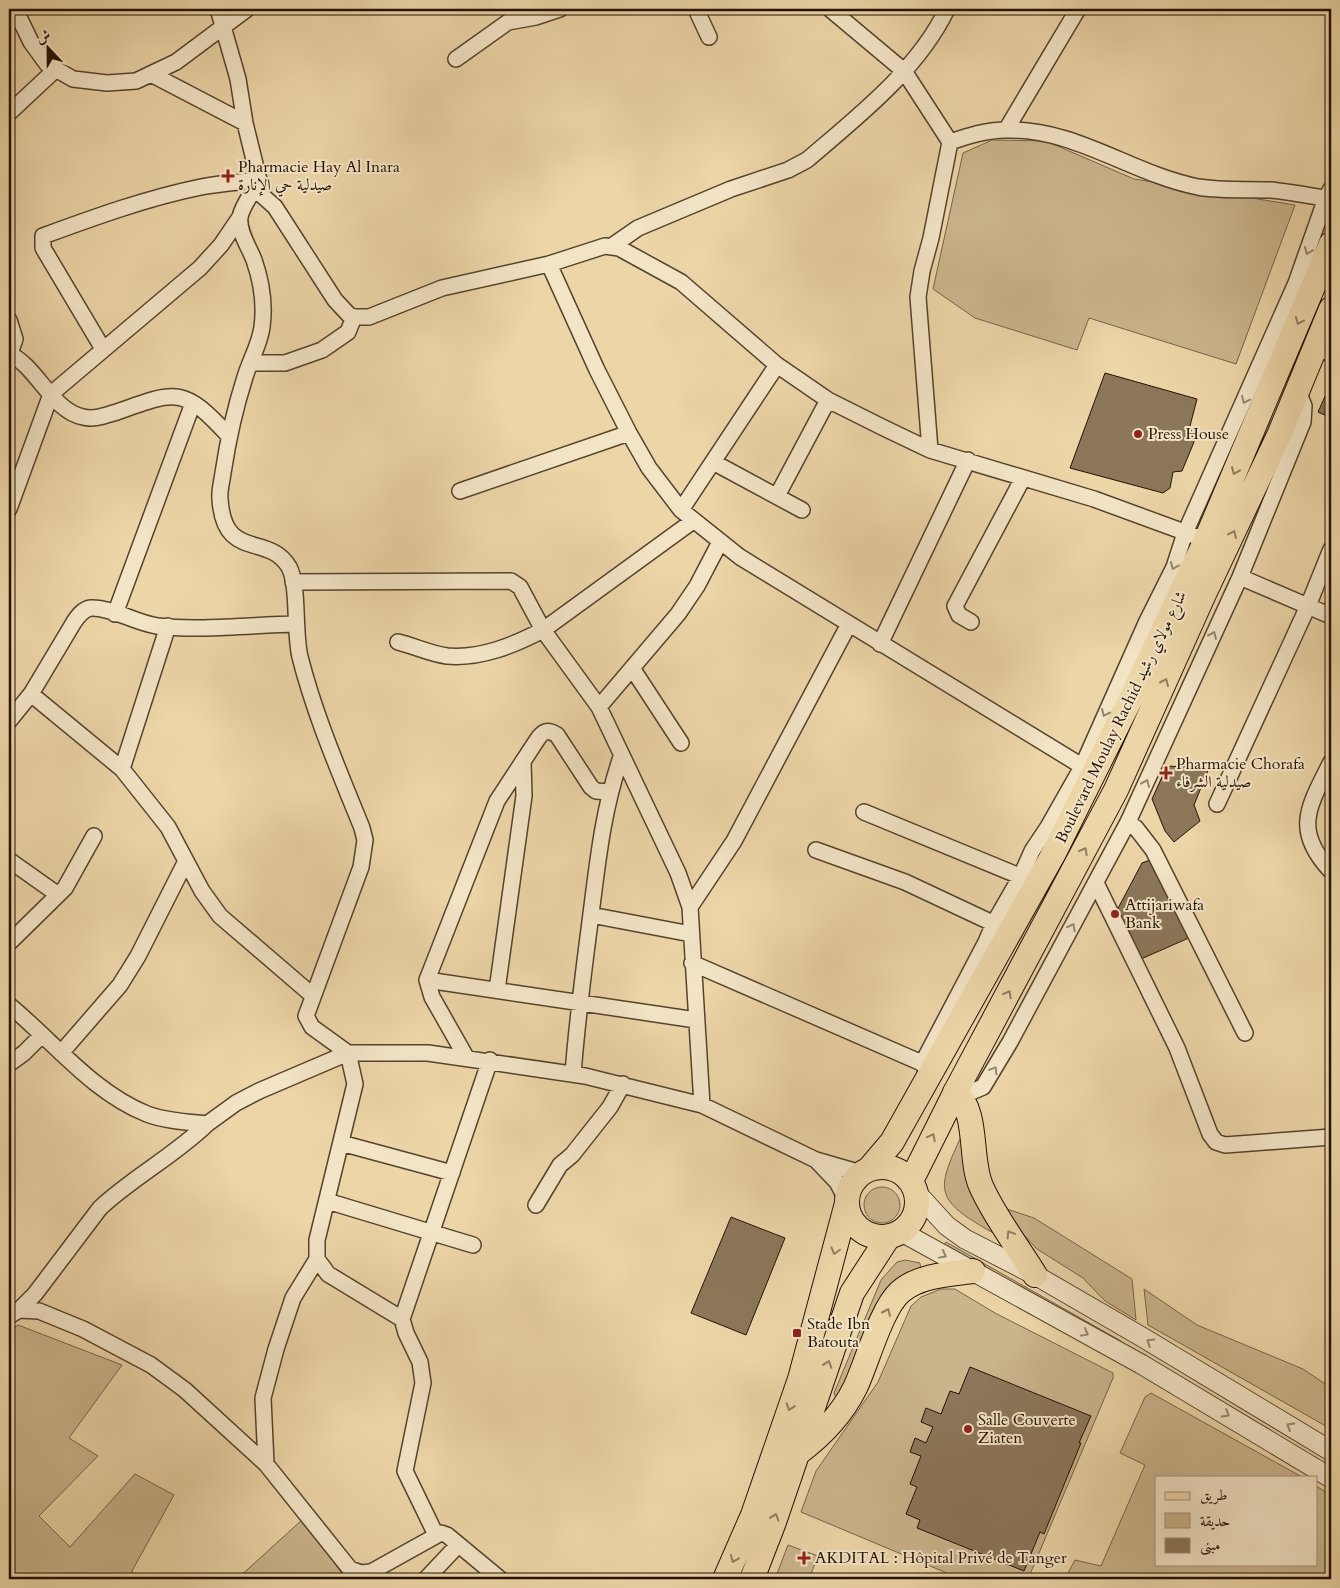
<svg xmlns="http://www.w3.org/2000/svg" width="1340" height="1588" font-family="Cardo,Amiri,serif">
<rect width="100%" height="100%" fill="#ecd5a7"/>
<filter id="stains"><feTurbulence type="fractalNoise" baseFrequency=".004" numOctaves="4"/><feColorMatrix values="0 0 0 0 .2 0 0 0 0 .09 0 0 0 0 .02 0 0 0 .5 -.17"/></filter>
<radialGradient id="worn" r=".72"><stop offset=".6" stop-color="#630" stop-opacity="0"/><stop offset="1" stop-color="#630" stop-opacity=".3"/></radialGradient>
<!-- green -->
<path fill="#cab48c" stroke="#766349" d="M992,140L1046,141L1134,179L1295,205L1236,364L1089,318L1077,350L975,318L933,289L963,153Z
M965,1128L995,1234C931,1198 936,1191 965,1128Z
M864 1205a18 18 0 1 1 36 0a18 18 0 1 1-36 0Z
M1004,1208L1034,1218L1132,1279L1136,1320L1105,1301L1083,1278L1037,1249L1018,1229Z
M946,1242L1121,1341V1343L944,1245Z
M905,1260L920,1263L921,1271L843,1397L836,1398L834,1393L881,1280L897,1262Z
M941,1289H955L995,1313L1113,1373V1378L1028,1579H961L801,1512L816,1471L878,1382L911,1306L921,1297Z
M1144,1289L1197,1325L1303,1369L1331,1388V1429L1148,1325Z
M18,1325L122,1365L69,1438L98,1456L39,1516L70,1547L135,1474L174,1495L132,1571L137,1579H9V1331Z
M1157,1363L1331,1467V1471Z
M1151,1393L1302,1477H1156V1564H1316V1486L1331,1495V1579H1065L1075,1560L1101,1566L1145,1465L1120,1453L1145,1397Z
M303,1519L346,1579H237Z
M788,1545L818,1556L809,1579H775Z"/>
<!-- building -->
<path fill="#8c775a" stroke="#231206" d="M1105,373L1197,399L1190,426L1194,442L1182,471L1173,472L1170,488L1163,493L1070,468Z
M1331,383V418L1318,412Z
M1167,766L1209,768L1194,805L1200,821L1174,842L1165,831L1152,799Z
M1150,860L1191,937L1141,959L1115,914L1142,863Z
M731,1217L785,1238L746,1335L691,1313Z
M970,1367L1091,1416L1079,1443H1081L1044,1534L1040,1532L1024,1571L917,1528L920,1520L906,1514L917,1487L910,1484L921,1456L910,1452L915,1438L926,1443L933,1427L921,1422L926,1408L941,1414L950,1391L959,1394Z"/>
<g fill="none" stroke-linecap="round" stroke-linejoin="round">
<!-- minor casing -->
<g stroke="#55432e" stroke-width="18">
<path id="minor" d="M15,9L31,42L47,64L73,79L107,83L136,81L176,62L247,9
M218,9L238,79L245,123L259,180C254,192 243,203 240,217C238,231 249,247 254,260C261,280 265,305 262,327C260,344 250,360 245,377C235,408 228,440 223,473C222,481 219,491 220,499C224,562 268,532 289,567C299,585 294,633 300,657C315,716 339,771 362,828L365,840L361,867L306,1016L312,1027L348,1053L355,1084L317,1240V1259L328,1274L402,1319
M696,9L709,37
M830,9L904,71L950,142L931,238L922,271L918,297L930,450
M456,59L508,22L536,17L560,9
M151,74L245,123
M9,113L55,70
M1006,130L1078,9
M950,142C968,136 986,130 1006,130C1075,128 1132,174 1198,187C1222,191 1247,189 1271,190C1291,192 1311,196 1331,199
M255,189L275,207L335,300L349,315L354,317H369L442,288L549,264L605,246L619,248L681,282L777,365L828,400L882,427L930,450L1094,499L1206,540
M612,246L638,228L731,189L788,170L807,160C857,117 918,70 947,9
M549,264L597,370L629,433L649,468L681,510L740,557L1090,771
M9,320L15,339L10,354
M1315,347L1331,354
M103,349L43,248V236C95,217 147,198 201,187C220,183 240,182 259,180
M9,354C36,365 52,411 83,417C95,420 106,415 117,412C177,390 184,387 229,436
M250,363H285L322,350L348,332L354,317
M713,462L802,510
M460,491L629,433
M777,496L828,400
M9,509L51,394L200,268L221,245L240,217
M681,510L777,365
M1240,577L1331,616
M293,582L511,581L520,587L543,630L693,521
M115,614L193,403
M971,622L959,615L955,606L1023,478
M398,642C414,646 431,654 447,656C481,659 514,645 543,630L599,707L678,873L690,907L702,1105
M880,644L968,460
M632,668L681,743
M31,694L122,769L168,827L202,891L220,916L312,995
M599,707L678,614L697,586L720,542
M9,721L31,694L74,622C78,616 83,609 91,608C111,607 136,623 157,626C198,631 253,625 295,624
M1331,762C1309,806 1292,830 1331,871
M122,769L168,626
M1217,804L1308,606L1331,549
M864,812L1029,880
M1128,822L1136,828L1153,850L1245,1033
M816,850L905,882L1003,928
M9,860L57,894
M1096,883L1177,1048L1210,1134L1216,1142L1225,1145L1331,1137
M690,907L734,841L849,624
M591,915L691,934
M9,943L65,888L94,836
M692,963L931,1067
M427,980L696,1020
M497,990L524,796L523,761
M9,1005C53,1041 92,1092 147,1114C165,1121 188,1122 207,1124L236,1103L259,1091L348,1053H428L585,1076L702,1105L816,1160L861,1173
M61,1053L120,985L138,956L186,861
M466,1057L432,997L427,980L497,801L537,740C543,731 547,729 557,735L591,787L596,791L609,792
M9,1064L24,1053L41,1036
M922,1064L986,942L994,923L1021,876L1032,851L1048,827L1082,767L1147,621L1174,567L1185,533L1296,283L1326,198L1331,189
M573,1074C577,1020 584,968 591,914C598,859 603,810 621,757
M957,1089L969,1093L983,1087L1010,1042L1128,822L1240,577L1303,422L1304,406L1298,391
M341,1143L452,1173
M817,1161L837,1182L846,1199
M327,1201L473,1245
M536,1205L560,1165L572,1155L610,1107L623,1084
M19,1310L35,1294L100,1208C133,1177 174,1156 207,1124
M9,1316L19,1310L39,1311L83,1329L151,1365L185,1390L266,1464L350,1569L361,1573L371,1572L441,1533L447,1535L500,1579
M266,1464L263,1398L276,1349L293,1298L317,1259
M436,1535L405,1471L423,1383L420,1362L406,1333L402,1319L490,1060
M426,1579L458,1545"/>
</g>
<!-- tertiary casing -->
<g stroke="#55432e" stroke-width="21">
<path id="tertiary" d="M915,1191L947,1226L965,1239L1035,1275L1142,1337L1331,1451
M900,1231L1141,1364L1331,1478"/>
</g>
<!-- primary casing -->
<g stroke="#231206" stroke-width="26">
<path id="primary" d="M955,1092C979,1111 969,1159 981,1186C994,1216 1018,1247 1035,1275
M847 1202a35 35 0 1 1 70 0a35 35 0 1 1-70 0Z
M869,1169L892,1142L1054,853L1134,692L1206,540L1331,244
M911,1181L957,1089L1116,790L1204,594L1280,433L1331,309
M798,1453C821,1436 842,1414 855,1388C867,1363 881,1309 900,1292C919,1275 950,1274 973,1271
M725,1579L753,1515L800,1379L847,1203
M752,1579L774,1522L852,1293L889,1236"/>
</g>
<!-- minor -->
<use href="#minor" stroke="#f3e4c6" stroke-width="15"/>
<!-- tertiary -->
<use href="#tertiary" stroke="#f3e4c6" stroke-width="19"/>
<!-- primary -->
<use href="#primary" stroke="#ecd5a7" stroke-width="24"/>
</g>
<!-- one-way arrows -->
<defs><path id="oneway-chevron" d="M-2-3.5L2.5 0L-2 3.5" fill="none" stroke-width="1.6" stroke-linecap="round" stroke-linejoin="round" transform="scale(1.25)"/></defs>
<g stroke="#958670">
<use href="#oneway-chevron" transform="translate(1308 251) rotate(113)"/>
<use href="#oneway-chevron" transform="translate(1245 400) rotate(115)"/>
<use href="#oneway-chevron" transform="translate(1174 566) rotate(113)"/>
<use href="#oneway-chevron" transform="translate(1213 635) rotate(-66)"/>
<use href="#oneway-chevron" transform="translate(1105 713) rotate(114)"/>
<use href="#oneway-chevron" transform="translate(1146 783) rotate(-66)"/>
<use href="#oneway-chevron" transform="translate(1072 927) rotate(-62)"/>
<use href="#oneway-chevron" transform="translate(994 1070) rotate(-59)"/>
<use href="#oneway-chevron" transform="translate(943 1255) rotate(29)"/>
<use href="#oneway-chevron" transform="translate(1085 1333) rotate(29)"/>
<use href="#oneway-chevron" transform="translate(1150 1342) rotate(-148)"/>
<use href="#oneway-chevron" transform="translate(1226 1414) rotate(31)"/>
<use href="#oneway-chevron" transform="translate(1290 1426) rotate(-149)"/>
</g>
<g stroke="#927d5f">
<use href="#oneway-chevron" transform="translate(1299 321) rotate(113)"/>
<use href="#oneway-chevron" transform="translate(1235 471) rotate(113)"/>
<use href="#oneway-chevron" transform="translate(1233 534) rotate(-65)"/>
<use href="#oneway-chevron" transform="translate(1165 682) rotate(-66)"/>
<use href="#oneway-chevron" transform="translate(1084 851) rotate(-62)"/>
<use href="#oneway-chevron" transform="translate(1008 994) rotate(-62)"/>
<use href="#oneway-chevron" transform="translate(932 1137) rotate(-63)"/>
<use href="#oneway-chevron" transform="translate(1010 1234) rotate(-121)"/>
<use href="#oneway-chevron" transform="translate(835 1251) rotate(105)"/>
<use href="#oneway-chevron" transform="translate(887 1312) rotate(-66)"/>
<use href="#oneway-chevron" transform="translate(828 1364) rotate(-71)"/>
<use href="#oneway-chevron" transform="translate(790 1407) rotate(109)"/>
<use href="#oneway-chevron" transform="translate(775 1517) rotate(-71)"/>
<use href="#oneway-chevron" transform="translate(734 1559) rotate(113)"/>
</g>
<!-- markers -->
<g fill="#8f2418" stroke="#f3e4c6" stroke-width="2">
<path d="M225.5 168.5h5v5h5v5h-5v5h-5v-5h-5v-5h5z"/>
<circle cx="1138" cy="434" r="5"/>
<path d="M1163.5 765.5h5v5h5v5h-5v5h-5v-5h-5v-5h5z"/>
<circle cx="1115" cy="914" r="5"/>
<rect x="792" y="1328" width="10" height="10" rx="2.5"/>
<circle cx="968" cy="1429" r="5"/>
<path d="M801.5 1550.5h5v5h5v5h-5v5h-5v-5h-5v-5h5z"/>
</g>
<g text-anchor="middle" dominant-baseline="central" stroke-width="4" stroke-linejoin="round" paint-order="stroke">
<!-- poi labels -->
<g font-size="16" fill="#231206" stroke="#f3e4c6" text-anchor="start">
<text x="238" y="167">Pharmacie Hay Al Inara<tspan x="238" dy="18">صيدلية حي الإنارة</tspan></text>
<text x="1148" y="434">Press House</text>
<text x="1176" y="764">Pharmacie Chorafa<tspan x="1176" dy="18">صيدلية الشرفاء</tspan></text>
<text x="1125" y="905">Attijariwafa<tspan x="1125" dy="18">Bank</tspan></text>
<text x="807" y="1324">Stade Ibn<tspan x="807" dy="18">Batouta</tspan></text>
<text x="978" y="1420">Salle Couverte<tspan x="978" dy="18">Ziaten</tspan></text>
<text x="815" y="1558">AKDITAL : Hôpital Privé de Tanger</text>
</g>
<!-- street labels -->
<g font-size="16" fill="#231206" stroke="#f3e4c6">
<text transform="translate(1121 717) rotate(-64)">Boulevard Moulay Rachid شارع مولاي رشيد</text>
</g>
</g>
<!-- margin -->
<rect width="1340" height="1588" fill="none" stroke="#ecd5a7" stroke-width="30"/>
<rect x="10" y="10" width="1320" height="1568" fill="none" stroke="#231206" stroke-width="2.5"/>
<rect x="15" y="15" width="1310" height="1558" fill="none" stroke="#231206"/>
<!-- legend -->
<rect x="1155" y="1476" width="162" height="90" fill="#f3e4c6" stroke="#a09079"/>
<rect x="1165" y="1492" width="25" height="8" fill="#ecd5a7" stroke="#a09079"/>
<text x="1200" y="1500" font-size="15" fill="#231206">طريق</text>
<rect x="1165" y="1513" width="25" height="15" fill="#cab48c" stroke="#a09079"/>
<text x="1200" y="1526" font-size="15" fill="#231206">حديقة</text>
<rect x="1165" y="1538" width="25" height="15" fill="#8c775a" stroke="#a09079"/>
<text x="1200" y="1550" font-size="15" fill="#231206">مبنى</text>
<!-- north arrow -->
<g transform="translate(48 48) rotate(338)" stroke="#f3e4c6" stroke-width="4" paint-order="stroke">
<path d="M0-4L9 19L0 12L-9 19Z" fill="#231206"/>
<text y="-8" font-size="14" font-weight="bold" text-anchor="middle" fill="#231206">ش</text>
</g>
<rect width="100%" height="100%" filter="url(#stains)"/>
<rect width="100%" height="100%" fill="url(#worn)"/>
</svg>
